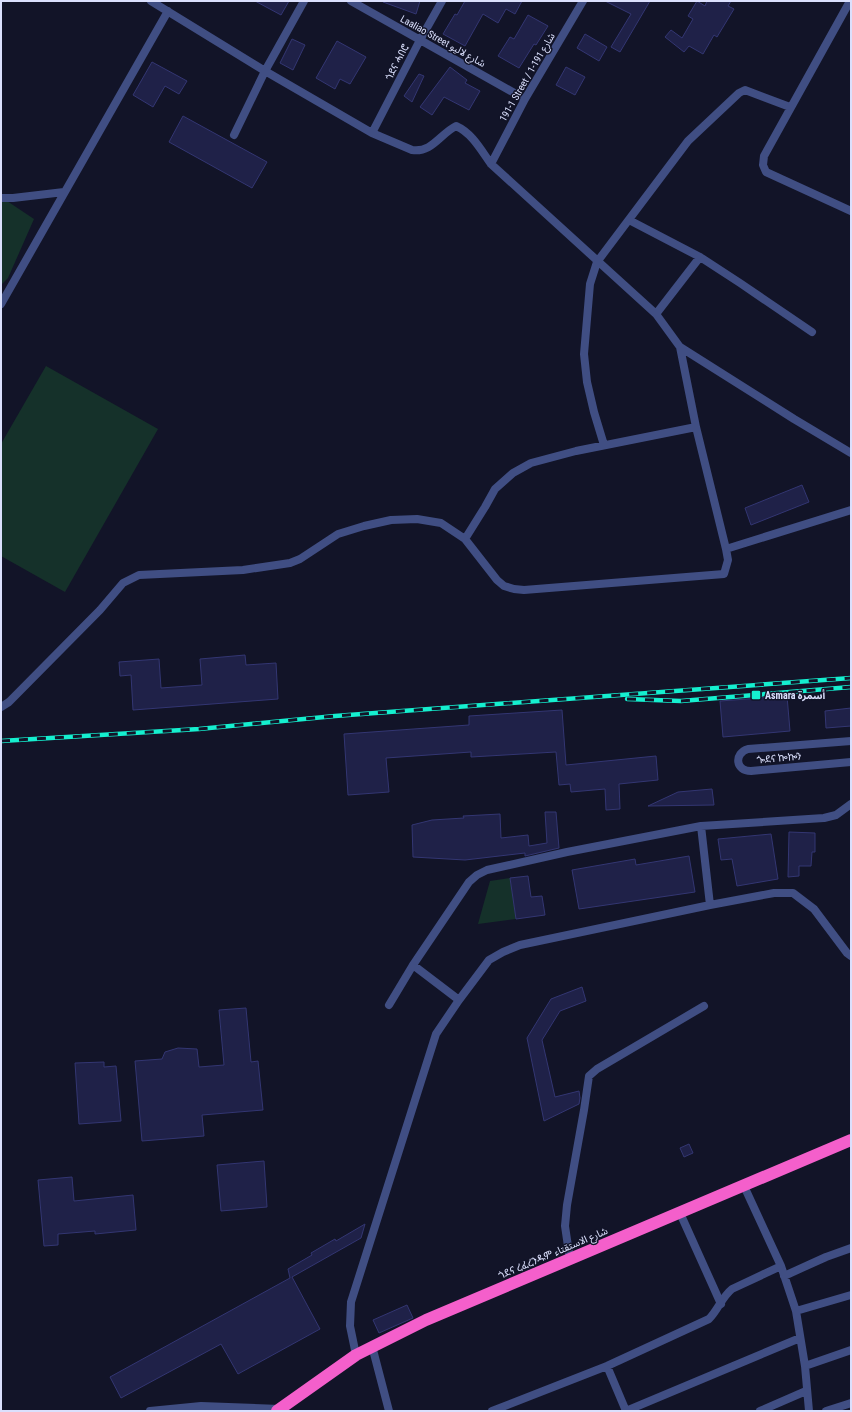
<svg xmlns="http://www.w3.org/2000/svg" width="852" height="1412" font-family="'Roboto Condensed','Noto Sans Arabic','Noto Sans Ethiopic',sans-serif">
<rect width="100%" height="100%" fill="#121428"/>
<!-- green -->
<path fill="#15312a" d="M1,197L34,219L8,278L1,285Z
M46,366L158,429L65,592L1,556V444Z
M510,878L516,919L478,924L490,881Z"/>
<!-- building -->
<path fill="#1f2148" stroke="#333672" d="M255,1H289L281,15Z
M383,1H420L416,14L383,2Z
M465,1H522L515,14L506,9L498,23L483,14L465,46L443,34L455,14L457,15Z
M605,1H650L620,52L611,47L631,14Z
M697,1L705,6L707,1H731L728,6L734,9L717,37L714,35L703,54L689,46L684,52L665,37L671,30L682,38L693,19L688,16Z
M528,15L548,26L536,45L534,44L519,68L498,56L510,37L514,39Z
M585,34L607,47L599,61L577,48Z
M292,39L305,45L293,70L280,63Z
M337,41L366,57L350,84L340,79L335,89L316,78Z
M152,62L187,81L179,94L165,86L153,107L133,95Z
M450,67L467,80L465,83L480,91L469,110L444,97L432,115L420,107Z
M566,67L585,77L575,95L556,85Z
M419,74L424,76L412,102L404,96Z
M183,116L267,162L252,188L169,142Z
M802,485L809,502L751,525L745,508Z
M245,655L246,665L276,663L278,699L133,710L131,675L120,676L119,662L159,659L161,688L202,685L200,659Z
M787,696L790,731L723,737L720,701Z
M851,708V726L826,728L825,711Z
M562,710L566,765L656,756L658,780L619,784L620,809L606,810L605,789L571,792L570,784L559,785L556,752L471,757V752L386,758L389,792L348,795L344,734L469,725V716Z
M712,789L714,805L648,806L678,792Z
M545,812H556L559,848L525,856V853L465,860L413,857L412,825L432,820L464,818L463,816L500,814L501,838L528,835L529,846L547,843Z
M789,832L815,833V852H812L811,866H799V876L788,877Z
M771,834L778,879L737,886L732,859L721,860L718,839Z
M689,856L695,892L579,909L572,870L635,859L636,865Z
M528,876L531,897L542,896L545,915L516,919L510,878Z
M582,987L586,1001L560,1011L542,1040L555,1097L579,1091L580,1098L579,1104L544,1121L527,1038L551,999Z
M246,1008L251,1062L258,1061L263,1110L202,1115L204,1136L142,1141L135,1061L162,1059L165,1052L178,1048L197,1049L199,1067L224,1065L219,1010Z
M104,1062V1067L116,1066L121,1121L79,1124L75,1063Z
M689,1144L693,1153L684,1157L680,1148Z
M264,1161L267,1207L221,1211L217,1165Z
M72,1177L74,1201L133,1195L136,1230L95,1234V1231L58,1234V1245L44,1246L38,1180Z
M365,1224L361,1238L292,1277L320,1329L238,1374L221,1344L121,1398L110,1377L290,1278L288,1269L312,1255L311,1253L335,1239L336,1241Z
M407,1305L413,1318L379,1333L373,1320Z"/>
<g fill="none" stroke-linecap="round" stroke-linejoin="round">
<!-- street -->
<path stroke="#404e83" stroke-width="8" d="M151,1L265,71L372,133L412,150C432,153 440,134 456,126C472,133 481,150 491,164L656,314L680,347L794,419L851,453
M351,1L525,99
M850,1L764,156L763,165L766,172L851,211
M372,133L420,40L442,1
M234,135L265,71L304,1
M491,164L525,99L583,1
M1,198H13L64,192
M629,220L700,257L740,283L812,332
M1,304L168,11
M656,314L700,257
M680,347L696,427L726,549L851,510
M604,445L594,412L587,382L584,354L590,284L597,262L688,141L739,93L745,90L790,107
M465,539L485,507L495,489L513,473L531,463L576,451L696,427
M1,707L9,702L100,610L123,583L139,575L243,570L290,563L300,559L338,534L364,526L391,520L417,519L441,523L465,539L497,580L504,586L514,589L524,590L724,574L728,560L726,549
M851,741L748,749C734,753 735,771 751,771L851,762
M701,826L710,905
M413,965L459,1000
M389,1005L413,965L469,882L477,875L487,870L567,852L701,826L824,818L836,815L851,804
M744,1186L781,1266L796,1311L805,1366L809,1411
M680,1213L721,1304
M570,1260L565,1226L567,1205L584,1110L589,1076L597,1069L704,1006
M784,1276L826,1257L851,1248
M796,1311L851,1295
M372,1346L389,1411
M356,1355L350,1326L351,1302L436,1034L459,1000L489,960L503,952L520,945L710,905L774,893H793L814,909L847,953L851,956
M607,1366L626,1411
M805,1366L851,1350
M150,1411L201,1406L280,1409
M492,1411L607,1366L709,1319C718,1310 722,1297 732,1289L781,1266
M626,1411L800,1338
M760,1411L806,1391
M826,1411L851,1403"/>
<!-- highway -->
<path stroke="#f45fcb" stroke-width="12" d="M277,1411L356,1355L426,1320L851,1140"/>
<!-- rail casing -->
<g stroke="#15efcf" stroke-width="4.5">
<path id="rail" d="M627,699L681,701L851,687
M1,741L199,729L335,716L851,678"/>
</g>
<!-- rail -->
<use href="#rail" stroke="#121428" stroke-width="3" stroke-dasharray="9" stroke-linecap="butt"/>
</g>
<!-- markers -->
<rect fill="#15efcf" stroke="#121428" stroke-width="1.5" x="751" y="690" width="10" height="10" rx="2"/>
<g text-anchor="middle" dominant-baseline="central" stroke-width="3" stroke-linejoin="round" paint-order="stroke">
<!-- street labels -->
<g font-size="10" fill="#dbe0fd" stroke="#121428">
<text transform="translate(443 41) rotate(29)">Laaliao Street شارع لاليو</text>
<text transform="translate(397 62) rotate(-63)">ጎደና ሓበሮ</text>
<text transform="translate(527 77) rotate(-60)">191-1 Street / شارع 191-1</text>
<text transform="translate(779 758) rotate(-5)">ጐደና ኰኰን</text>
<text transform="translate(553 1253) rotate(-23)">ጎደና ረፈረንዱም شارع الاستقتاء</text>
</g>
<!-- poi labels -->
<g font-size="10" font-weight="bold" fill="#dbe0fd" stroke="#121428" text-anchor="start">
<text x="765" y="695">Asmara أسمرة</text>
</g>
</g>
<!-- border -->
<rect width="852" height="1412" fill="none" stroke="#dbe0fd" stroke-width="4"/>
</svg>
